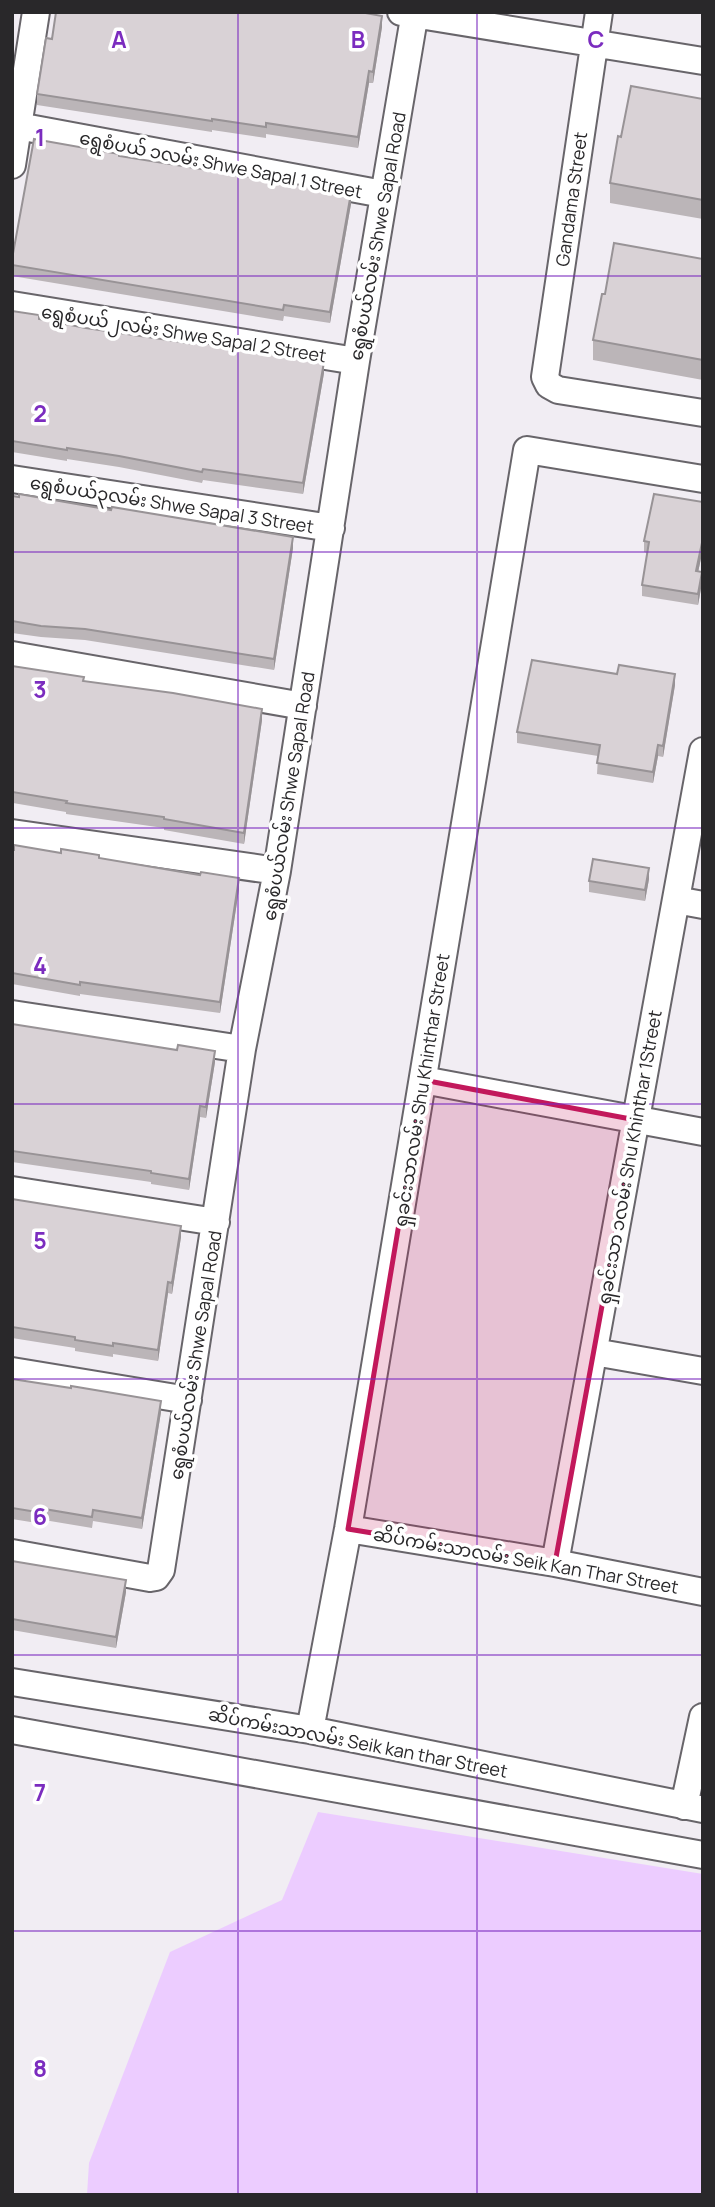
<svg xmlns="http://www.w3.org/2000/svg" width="715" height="2207" font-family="Manrope,'Noto Sans Myanmar',sans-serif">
<rect width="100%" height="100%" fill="#f1edf3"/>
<!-- green -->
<path fill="#ecccff" d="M318,1812L703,1874V2195H87L89,2163L170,1952L282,1900Z"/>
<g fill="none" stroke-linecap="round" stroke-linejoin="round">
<!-- minor casing -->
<g stroke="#68656a" stroke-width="30">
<path id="minor" d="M401,12L703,61
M599,12L545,377L549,385L558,390L703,413
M18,126L383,194
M12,165L36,12
M12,305L356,361
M12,479L331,528
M12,655L303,706
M12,833L277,871
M676,900L703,905
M12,1014L242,1049
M423,1080L703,1132
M12,1190L216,1222
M594,1352L703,1371
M12,1371L188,1400
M348,1529L555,1563L703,1592
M12,1553L150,1578L156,1577L161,1570L242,1049L277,871L356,361L415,12
M555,1563L703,751
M12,1682L310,1730L703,1809
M12,1730L703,1855
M310,1730L348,1529L527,450L703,479
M684,1806L703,1717"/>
</g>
<!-- minor -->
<use href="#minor" stroke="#fff" stroke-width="26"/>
</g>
<!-- wall -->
<path fill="#bbb5b8" d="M382,27L373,83H369L358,148L266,134V138L212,130V132L37,105V94L52,39Z
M703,99V219L610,203V183L621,137Z
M119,156L351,204L330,323L284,316L283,321L12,276V259Z
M703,259V380L593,360V340L605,294Z
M12,311L39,319L324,373L303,494L203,480L202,483L119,467L67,459V461L12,452Z
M12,496L293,548L274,670L85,640L41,637L12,633Z
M644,541L703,549L698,572L702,583L698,605L642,596V585L647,553L644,552Z
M12,666L262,720L244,844L164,830V828L66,814V812L13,803L12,805Z
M675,685L663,757L658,756L653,783L597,774L598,756L517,743V732Z
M12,850L99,858L200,875L239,889L220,1013L80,994V996L12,984Z
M649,879L645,901L589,892V881Z
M12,1024L215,1062L206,1118L200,1117L189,1190L151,1184V1182L12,1162Z
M12,1199L181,1237L172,1294L168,1293L158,1361L113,1354V1357L75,1351V1348L12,1338Z
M12,1379L161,1412L142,1529L93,1521L92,1528L44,1520L43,1524L12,1519Z
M12,1561L126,1592L116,1648L12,1630Z"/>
<!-- shaded-wall -->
<path fill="#989396" d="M382,16V27L373,83V72Z
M369,71V83L358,148V137Z
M351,193V204L330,323V312Z
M324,362V373L303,494V483Z
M293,537V548L274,670V659Z
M703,538V549L696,582V571Z
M702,572V583L698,605V594Z
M675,674V685L663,757V746Z
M262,709V720L244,844V833Z
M658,745V756L653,783V772Z
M649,868V879L645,901V890Z
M239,878V889L220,1013V1002Z
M215,1051V1062L206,1118V1107Z
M200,1106V1117L189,1190V1179Z
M181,1226V1237L172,1294V1283Z
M168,1282V1293L158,1361V1350Z
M161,1401V1412L142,1529V1518Z
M126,1580V1592L116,1648V1637Z"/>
<!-- building -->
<path fill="#d9d2d6" stroke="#989396" stroke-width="2" d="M56,12H360L382,16L373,72L369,71L358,137L266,123V127L212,119V121L37,94L46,38L52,39Z
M631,86L703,99V200L610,183L618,136L621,137Z
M34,139L119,154V156L351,193L330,312L284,305L283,310L12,265V259Z
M614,243L703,259V360L593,340L602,294H605Z
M12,311L39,315V319L86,328L189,343V341L324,362L303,483L203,469L202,472L119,456L67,448V450L12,441Z
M19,494L111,510L112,507L293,537L274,659L85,629L41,626L12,621V496L19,497Z
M654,494L703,502V538L696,571L702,572L698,594L642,585L649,542L644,541Z
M532,660L617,674L619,665L675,674L663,746L658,745L653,772L597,763L600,745L517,732Z
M12,666L84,677L83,681L173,693L262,709L244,833L164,819V817L66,803L67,801L13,792L12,794Z
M14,845L61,853V849L99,855V858L200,875L201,872L239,878L220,1002L80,982V985L12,973V850H14Z
M593,859L649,868L645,890L589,881Z
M12,1024L177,1050L178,1045L215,1051L206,1107L200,1106L189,1179L151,1173V1171L12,1151Z
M12,1199L181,1226L172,1283L168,1282L158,1350L113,1343V1346L75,1340V1337L12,1327Z
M12,1379L71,1388V1386L161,1401L142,1518L93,1510L92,1517L44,1509L43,1513L12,1508Z
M12,1561L126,1580L116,1637L12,1619Z"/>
<!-- marked area -->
<path fill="#c2185b" fill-opacity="0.2" stroke="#c2185b" stroke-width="5" stroke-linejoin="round" d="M423,1080L636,1120L555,1563L348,1529Z"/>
<!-- grid -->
<path fill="none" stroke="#7b2cbf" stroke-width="2" stroke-opacity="0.55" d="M238,12V2195M477,12V2195M12,276H703M12,552H703M12,828H703M12,1104H703M12,1379H703M12,1655H703M12,1931H703"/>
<g text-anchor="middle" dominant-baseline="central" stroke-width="7" stroke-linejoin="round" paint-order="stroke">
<!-- street labels -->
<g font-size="18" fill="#29282a" stroke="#fff">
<text transform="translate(221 164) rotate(11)">ရွေစံပယ် ၁လမ်း Shwe Sapal 1 Street</text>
<text transform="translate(571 199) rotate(-82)">Gandama Street</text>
<text transform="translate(377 236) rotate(-80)">ရွေစံပယ်လမ်း Shwe Sapal Road</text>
<text transform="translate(184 333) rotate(9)">ရွေစံပယ်၂လမ်း Shwe Sapal 2 Street</text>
<text transform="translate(172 504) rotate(9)">ရွေစံပယ်၃လမ်း Shwe Sapal 3 Street</text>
<text transform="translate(288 796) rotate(-81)">ရွေစံပယ်လမ်း Shwe Sapal Road</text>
<text transform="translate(421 1090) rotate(-81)">ရှခင်းသာလမ်း Shu Khinthar Street</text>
<text transform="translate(629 1157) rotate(-80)">ရှခင်းသာ ၁လမ်း Shu Khinthar 1Street</text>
<text transform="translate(195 1355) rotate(-81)">ရွေစံပယ်လမ်း Shwe Sapal Road</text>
<text transform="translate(526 1560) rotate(10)">ဆိပ်ကမ်းသာလမ်း Seik Kan Thar Street</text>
<text transform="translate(358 1742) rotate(11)">ဆိပ်ကမ်းသာလမ်း Seik kan thar Street</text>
</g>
</g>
<g font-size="23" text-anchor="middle" font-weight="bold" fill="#7b2cbf" stroke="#fff" stroke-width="7" stroke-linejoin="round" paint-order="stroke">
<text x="119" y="48">A</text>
<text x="358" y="48">B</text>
<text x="596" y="48">C</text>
<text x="40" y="146">1</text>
<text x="40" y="422">2</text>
<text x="40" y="698">3</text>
<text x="40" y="974">4</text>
<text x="40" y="1249">5</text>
<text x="40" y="1525">6</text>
<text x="40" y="1801">7</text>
<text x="40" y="2077">8</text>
</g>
<!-- border -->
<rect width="715" height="2207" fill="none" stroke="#29282a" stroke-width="28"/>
</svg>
